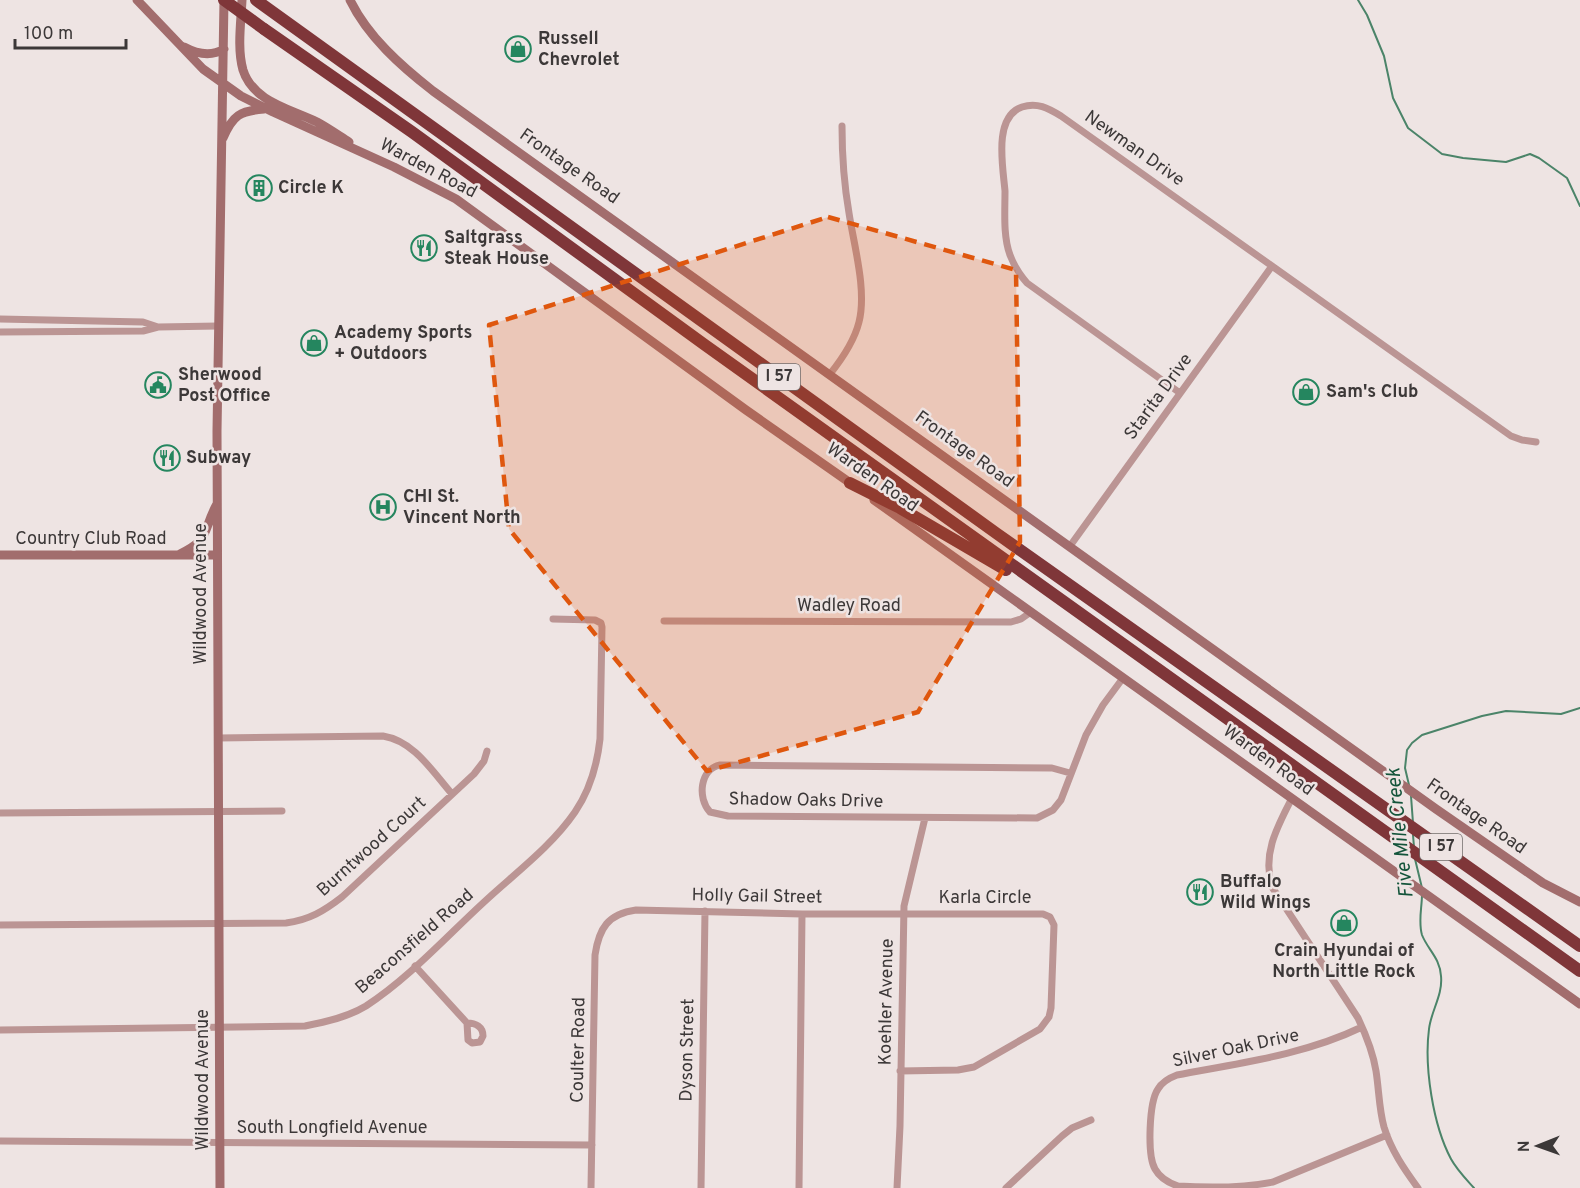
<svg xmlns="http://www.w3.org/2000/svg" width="1580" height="1188" font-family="Overpass,sans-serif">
<rect width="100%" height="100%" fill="#eee4e3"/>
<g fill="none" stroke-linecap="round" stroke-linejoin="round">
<!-- stream -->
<path stroke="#4b8469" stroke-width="2" d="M1358,0L1367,15L1384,56L1393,98L1408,128L1442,154L1463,158L1506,162L1530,154L1539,158L1567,178L1580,206
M1409,785L1405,768L1407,750L1412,743L1422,735L1482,716L1506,711L1561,714L1580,708
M1411,796L1413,823
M1413,835L1414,847
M1415,859L1422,888
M1422,894C1422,908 1418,921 1422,935C1428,950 1440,958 1441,976C1443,995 1431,1011 1429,1029C1424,1067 1433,1125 1451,1159C1457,1170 1466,1179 1474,1188"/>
<!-- street -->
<path stroke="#bb9594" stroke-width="7" d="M0,319L143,322L158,327
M0,332L143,331L158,327L218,326
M830,374C842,359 854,342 859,322C867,290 854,246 849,213C844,184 842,156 842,126
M1180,393L1027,283C1020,275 1014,266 1010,255C1003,236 1005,212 1005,191C1003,167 993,117 1022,107C1037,102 1048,108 1061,116L1511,436L1522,440L1536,442
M1070,546L1272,266
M664,621L1011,622L1021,619L1031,612
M218,738L383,736C414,741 432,771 452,794
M1070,773L1052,768L720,765C700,769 697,798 710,812L728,816L1037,818L1053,810L1061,800L1086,735L1103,705L1123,678
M1292,798C1277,827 1262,854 1272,887L1358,1018C1366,1035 1373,1052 1376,1071C1379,1090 1379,1109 1384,1127C1391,1150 1404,1169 1418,1188
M0,813L282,811
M0,925L286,923C309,920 324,911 342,897L474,774L484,761L487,751
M415,966L467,1023
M467,1023C476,1023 483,1027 483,1036L480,1042L472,1043L468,1040Z
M1362,1027C1304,1055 1240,1063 1177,1075C1169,1078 1162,1082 1158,1089C1149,1102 1147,1155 1155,1169C1160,1178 1169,1183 1178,1186C1210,1188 1242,1188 1273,1182L1387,1135
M0,1030L305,1026C326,1022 348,1017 366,1006C409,978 446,937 483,903C514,874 551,847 575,812C590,790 597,766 600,739L602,627L601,623L595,620L553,619
M0,1141L592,1145
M591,1188L595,955C599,928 608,914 636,910L802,914H1043L1050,917L1054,925L1051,1008L1049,1017L1040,1029L974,1067L958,1070L900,1071
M701,1188L705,911
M799,1188L802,914
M897,1188L900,1126L904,906L925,818
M1006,1188L1062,1136L1072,1128L1091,1120"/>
<!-- secondary -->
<path stroke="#a26d6d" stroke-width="9" d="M137,0L203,69L241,96L273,112L394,167L456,199L746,410L856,487
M242,0C241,22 237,49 243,70C253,102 291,109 317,122C328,128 338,135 349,142
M350,0C368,37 401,66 433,91L1436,809L1543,883L1580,902
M184,47C197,54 211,57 224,49
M223,138C233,115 240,111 264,109
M874,500L1580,1004
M0,555H217
M178,555C211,540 202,531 217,504
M220,1188L217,431L224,0"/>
<!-- highway -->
<path stroke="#7f3639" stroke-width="12" d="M256,0L996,533L1580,946
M264,29L412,132L705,345L1580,971
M850,483L900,508L1006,570"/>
<!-- highway-bridge -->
<path stroke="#7f3639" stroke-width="12" d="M224,0L264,29"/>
</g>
<!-- marked area -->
<path fill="#df570e" fill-opacity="0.2" stroke="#df570e" stroke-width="4.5" stroke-dasharray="12 8" stroke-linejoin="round" d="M828,217L1016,270L1020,542L918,712L707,771L509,529L489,325Z"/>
<!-- icons -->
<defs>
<g id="shop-ring" transform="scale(1.35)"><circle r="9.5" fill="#eee4e3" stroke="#25865f" stroke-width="1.5"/><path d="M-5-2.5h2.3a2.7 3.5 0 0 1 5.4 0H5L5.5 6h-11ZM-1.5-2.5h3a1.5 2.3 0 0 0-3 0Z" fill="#25865f"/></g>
<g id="building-ring" transform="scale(1.35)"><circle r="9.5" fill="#eee4e3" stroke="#25865f" stroke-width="1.5"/><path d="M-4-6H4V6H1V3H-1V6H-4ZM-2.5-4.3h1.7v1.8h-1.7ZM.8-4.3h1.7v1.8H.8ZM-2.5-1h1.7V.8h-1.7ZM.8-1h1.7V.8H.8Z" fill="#25865f"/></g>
<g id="restaurant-ring" transform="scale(1.35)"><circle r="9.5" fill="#eee4e3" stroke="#25865f" stroke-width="1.5"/><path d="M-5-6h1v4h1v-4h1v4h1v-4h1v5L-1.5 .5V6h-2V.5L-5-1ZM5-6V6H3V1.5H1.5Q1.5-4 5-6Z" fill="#25865f"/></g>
<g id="civic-ring" transform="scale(1.35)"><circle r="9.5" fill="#eee4e3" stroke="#25865f" stroke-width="1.5"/><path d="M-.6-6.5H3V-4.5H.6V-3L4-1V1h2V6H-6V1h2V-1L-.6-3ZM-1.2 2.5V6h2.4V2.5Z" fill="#25865f"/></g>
<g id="hospital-ring" transform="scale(1.35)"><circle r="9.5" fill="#eee4e3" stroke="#25865f" stroke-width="1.5"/><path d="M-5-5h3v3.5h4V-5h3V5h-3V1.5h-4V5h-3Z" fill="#25865f"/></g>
</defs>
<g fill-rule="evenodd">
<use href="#shop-ring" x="518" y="49"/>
<use href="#building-ring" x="259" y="188"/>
<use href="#restaurant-ring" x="424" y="248"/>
<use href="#shop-ring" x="314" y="343"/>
<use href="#civic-ring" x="158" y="385"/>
<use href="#shop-ring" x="1306" y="392"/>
<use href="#restaurant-ring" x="167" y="458"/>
<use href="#hospital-ring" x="383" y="507"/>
<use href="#restaurant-ring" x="1200" y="892"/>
<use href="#shop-ring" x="1344" y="923"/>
</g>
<g text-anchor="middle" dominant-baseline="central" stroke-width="5" stroke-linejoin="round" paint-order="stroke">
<!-- shield labels -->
<g fill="#eee4e3" stroke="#716c6b" stroke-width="1.5">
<rect x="758" y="364" width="42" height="26" rx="4.5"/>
<rect x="1420" y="834" width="42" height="26" rx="4.5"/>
</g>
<g font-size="16" font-weight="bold" fill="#3c3838">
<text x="779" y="377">I 57</text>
<text x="1441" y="847">I 57</text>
</g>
<!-- poi labels -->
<g font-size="18" font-weight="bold" fill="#3c3838" stroke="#eee4e3" text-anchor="start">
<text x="538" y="39">Russell<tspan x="538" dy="21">Chevrolet</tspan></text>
<text x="278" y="188">Circle K</text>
<text x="444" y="238">Saltgrass<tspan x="444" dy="21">Steak House</tspan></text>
<text x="334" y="333">Academy Sports<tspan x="334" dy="21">+ Outdoors</tspan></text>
<text x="178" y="375">Sherwood<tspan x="178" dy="21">Post Office</tspan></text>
<text x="1326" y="392">Sam's Club</text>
<text x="186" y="458">Subway</text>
<text x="403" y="497">CHI St.<tspan x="403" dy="21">Vincent North</tspan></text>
<text x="1220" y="882">Buffalo<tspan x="1220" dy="21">Wild Wings</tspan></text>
<text x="1344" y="951" text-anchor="middle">Crain Hyundai of<tspan x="1344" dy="21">North Little Rock</tspan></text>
</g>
<!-- street labels -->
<g font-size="18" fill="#3c3838" stroke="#eee4e3">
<text transform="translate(1134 149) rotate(35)">Newman Drive</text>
<text transform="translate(569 167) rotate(35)">Frontage Road</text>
<text transform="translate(428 169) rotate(28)">Warden Road</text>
<text transform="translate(1159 397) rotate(-54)">Starita Drive</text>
<text transform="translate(964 450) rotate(36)">Frontage Road</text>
<text transform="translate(872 478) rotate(35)">Warden Road</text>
<text x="91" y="539">Country Club Road</text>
<text transform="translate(201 594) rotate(-90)">Wildwood Avenue</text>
<text x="849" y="606">Wadley Road</text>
<text transform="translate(1268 761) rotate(36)">Warden Road</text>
<text transform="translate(806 801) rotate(1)">Shadow Oaks Drive</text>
<text transform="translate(1476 817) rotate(35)">Frontage Road</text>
<text transform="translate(372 847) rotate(-42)">Burntwood Court</text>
<text transform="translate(757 897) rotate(1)">Holly Gail Street</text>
<text x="985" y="898">Karla Circle</text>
<text transform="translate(415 942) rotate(-41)">Beaconsfield Road</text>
<text transform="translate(887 1002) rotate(-89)">Koehler Avenue</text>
<text transform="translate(1236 1049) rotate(-12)">Silver Oak Drive</text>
<text transform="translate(579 1050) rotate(-89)">Coulter Road</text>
<text transform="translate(688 1050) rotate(-89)">Dyson Street</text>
<text transform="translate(203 1080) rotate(-90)">Wildwood Avenue</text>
<text x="332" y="1128">South Longfield Avenue</text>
</g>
<!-- water labels -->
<g font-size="20" font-style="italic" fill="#13543a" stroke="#eee4e3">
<text transform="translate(1401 833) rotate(-96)">Five Mile Creek</text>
</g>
</g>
<!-- north arrow -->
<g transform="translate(1538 1146) rotate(269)" stroke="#eee4e3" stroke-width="4.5" paint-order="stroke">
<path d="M0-4.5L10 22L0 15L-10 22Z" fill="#3c3838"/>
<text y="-9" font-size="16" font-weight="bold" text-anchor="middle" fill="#3c3838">N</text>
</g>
<!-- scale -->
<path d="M15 39v9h111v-9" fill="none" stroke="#3c3838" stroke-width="3"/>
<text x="24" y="39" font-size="18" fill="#3c3838" stroke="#eee4e3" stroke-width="4.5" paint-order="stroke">100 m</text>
</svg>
